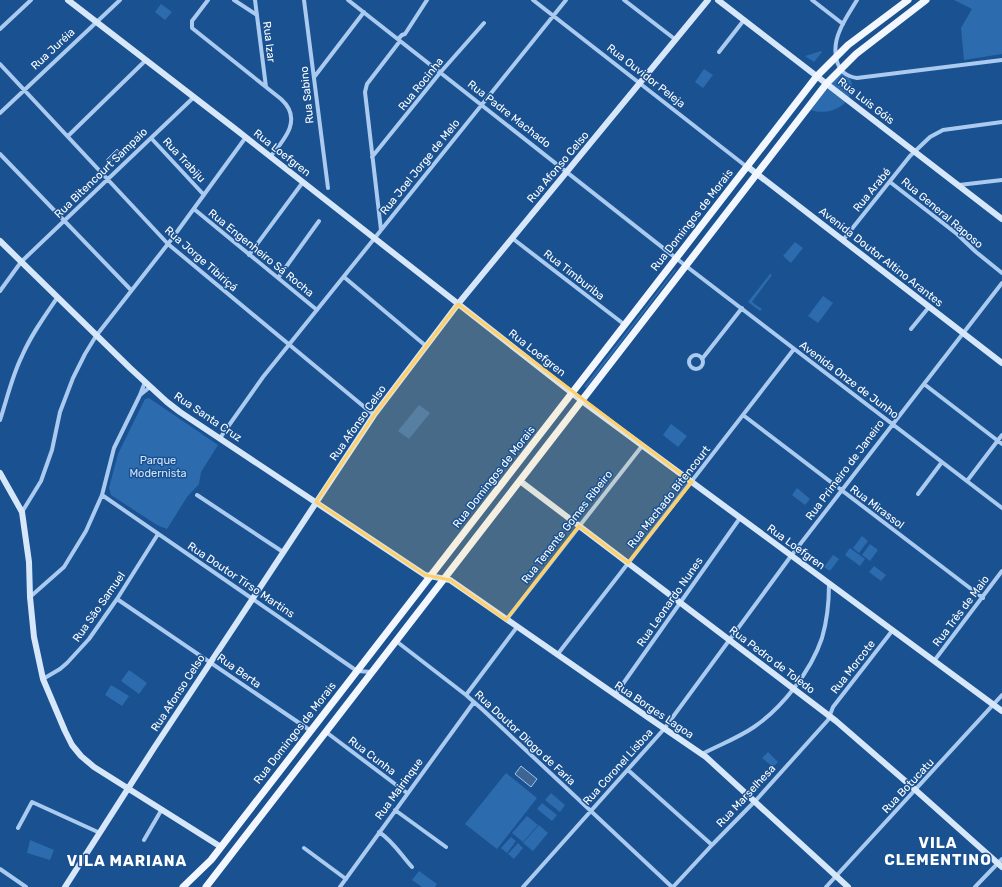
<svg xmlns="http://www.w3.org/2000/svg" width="1002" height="887" font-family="Rubik,sans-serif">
<rect width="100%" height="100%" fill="#1a5191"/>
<!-- green -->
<path fill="#2d6baf" d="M954,0H1002V54L964,60L961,28L972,9Z
M161,4L172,12L165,20L155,12Z
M821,51L822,52L814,62L805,56Z
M704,69L713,75L703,88L695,82Z
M840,72C843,75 847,77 850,79C852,81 852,85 852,88C850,107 828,116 811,110Z
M795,242L803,248L791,263L783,256Z
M675,269L676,270L586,388L584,387Z
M770,274L772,275L752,302L762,309L760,311L748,302Z
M823,296L833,303L818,323L808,316Z
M149,398L218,445L201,472L199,484L187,497L167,529L157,525L111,495L109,488L118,454L145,399Z
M419,405L430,413L409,439L398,431Z
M671,424L687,436L678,447L663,435Z
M797,488L810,499L805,505L792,495Z
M665,499L669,501L649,528L646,525Z
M862,536L868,541L859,553L853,548Z
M870,544L878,550L870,561L862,555Z
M850,548L865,559L860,566L845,555Z
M833,555L839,559L830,571L824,567Z
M874,566L886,575L881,581L869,572Z
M129,670L147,683L139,694L121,681Z
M111,685L129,696L122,706L105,695Z
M768,752L778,762L773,767L762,758Z
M506,773L537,798L497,849L465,824Z
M551,793L565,805L560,812L545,800Z
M542,803L557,815L552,821L537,809Z
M527,816L538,825L523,842L512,833Z
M539,825L548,833L533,851L523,843Z
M511,837L516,841L507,853L501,848Z
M30,840L54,850L50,860L27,853Z
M518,843L523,848L514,859L508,854Z
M419,871L437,884L435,887H422L412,880Z"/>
<!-- water -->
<path fill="#3d6492" stroke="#9dc6f1" d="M117,149L122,155L116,161L114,159L109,164L106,160Z
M521,766L537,779L531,787L515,774Z"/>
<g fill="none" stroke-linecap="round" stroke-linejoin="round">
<!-- street -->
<path stroke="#aacbef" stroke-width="4" d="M208,0L192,21V28L281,99C303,119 285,139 270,157
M234,0L257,15
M255,0L266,87
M304,0L328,188
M348,0L686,266L1002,508
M533,0L747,167
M624,0L676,40
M812,0L843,24
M857,0C851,10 844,20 840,30C832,48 833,75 857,78L1002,60
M0,29L31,0
M398,39L402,35L405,34L427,0
M719,52L744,20
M0,64L168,244L374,415
M315,76L364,12
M0,113L120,0
M68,136L146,60
M151,138L204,195
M0,154L131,290
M372,157L439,74L484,23
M890,182L957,234L976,252L1002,273
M959,185L1002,180
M194,209L317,310
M381,230L365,92L367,84L400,41
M512,238L625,325
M843,240L910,156L930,137L943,130L1002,122
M249,255L303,182
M344,277L426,346
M278,278L319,221
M0,291L21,262L194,97
M911,329L929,307
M689 362a7 7 0 1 1 14 0a7 7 0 1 1-14 0Z
M702,359L742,308
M924,384L1002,444
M140,395L150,387
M743,415L983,598
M0,420C7,399 12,376 22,356C31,335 44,317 57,298
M220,438L263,377L566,0
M967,481L1002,435
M918,494L942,462
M102,495L357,671L372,672
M197,495L283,552
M22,512L41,481L52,450L60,412L73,378L85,354L96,336L171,240L246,137
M30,597L64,567L86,531L102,495L114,448L140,395L145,382
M117,599L311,731
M506,620L642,446
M396,641L466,695L483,710L672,887
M557,655L794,349
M934,661L1002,571
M43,679L60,669L67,663L89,639L117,599L158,534
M466,695L517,627
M615,695L740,518
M326,732L407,793
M702,754C719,745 738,738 754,727C782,708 811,671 822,638C827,621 829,602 829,584
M628,770L712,845
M395,810L446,847
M18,828L32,802L100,833
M379,832C393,841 401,855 412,867
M144,840L162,809
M304,848L346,879
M0,869L26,887
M340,887L474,702
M523,887L664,729L791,556L1002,283
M673,887L712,845L758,798L828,720L833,707L892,631
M826,887L1002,695
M975,887L1002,859"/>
<!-- secondary -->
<path stroke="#d7e7fa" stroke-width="6" d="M68,0L234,128L582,401L1002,711
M718,0L1002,219
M748,167L1002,363
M0,241L130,368L167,402L180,412L425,575L450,580L649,718L706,757L848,887
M0,473L22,512L29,562L30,597L34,637L43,679L65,731L72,745L81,756L94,767L221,847
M520,481L836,721L911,786L1002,867
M65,887L154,748L374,415L458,304L708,0"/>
<!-- primary -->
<path stroke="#f2f7ff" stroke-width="7" d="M183,887L211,860L817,76L848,45L908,0
M206,887L827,83L856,54L926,0"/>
</g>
<!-- marked area -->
<path fill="#ffd068" fill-opacity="0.2" stroke="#ffd068" stroke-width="3" stroke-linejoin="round" d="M458,304L692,482L628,563L579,526L506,620L450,580L425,575L316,502L374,415Z"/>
<g text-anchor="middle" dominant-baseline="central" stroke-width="3" stroke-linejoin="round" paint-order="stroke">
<!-- street labels -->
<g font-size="11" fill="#fff" stroke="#1a5191">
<text transform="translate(269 42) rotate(83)">Rua Izar</text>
<text transform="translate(53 49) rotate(-43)">Rua Juréia</text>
<text transform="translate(646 76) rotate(38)">Rua Ouvidor Peleja</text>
<text transform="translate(421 84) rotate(-51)">Rua Rocinha</text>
<text transform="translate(307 95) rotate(-96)">Rua Sabino</text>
<text transform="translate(866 101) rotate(38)">Rua Luis Góis</text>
<text transform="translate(509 114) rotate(38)">Rua Padre Machado</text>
<text transform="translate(282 153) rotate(38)">Rua Loefgren</text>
<text transform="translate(184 160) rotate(47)">Rua Trabiju</text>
<text transform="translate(420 167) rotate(-51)">Rua Joel Jorge de Melo</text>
<text transform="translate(558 167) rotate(-50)">Rua Afonso Celso</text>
<text transform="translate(101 173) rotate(-44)">Rua Bitencourt Sampaio</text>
<text transform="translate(872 190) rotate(-51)">Rua Arabé</text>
<text transform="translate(942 213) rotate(40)">Rua General Raposo</text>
<text transform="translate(692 220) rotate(-52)">Rua Domingos de Morais</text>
<text transform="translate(261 253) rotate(39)">Rua Engenheiro Sá Rocha</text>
<text transform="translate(881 257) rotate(38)">Avenida Doutor Altino Arantes</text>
<text transform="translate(201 259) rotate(41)">Rua Jorge Tibiriçá</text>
<text transform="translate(574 275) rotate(38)">Rua Timburiba</text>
<text transform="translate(537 353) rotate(38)">Rua Loefgren</text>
<text transform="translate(849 380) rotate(37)">Avenida Onze de Junho</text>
<text transform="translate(208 417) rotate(34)">Rua Santa Cruz</text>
<text transform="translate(358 423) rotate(-55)">Rua Afonso Celso</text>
<text transform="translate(845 470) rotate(-53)">Rua Primeiro de Janeiro</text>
<text transform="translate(494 477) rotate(-52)">Rua Domingos de Morais</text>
<text transform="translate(669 497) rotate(-52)">Rua Machado Bitencourt</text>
<text transform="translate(877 507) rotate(37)">Rua Mirassol</text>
<text transform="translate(567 527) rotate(-52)">Rua Tenente Gomes Ribeiro</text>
<text transform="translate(796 547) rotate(36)">Rua Loefgren</text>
<text transform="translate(241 580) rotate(34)">Rua Doutor Tirso Martins</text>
<text transform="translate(670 602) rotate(-55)">Rua Leonardo Nunes</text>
<text transform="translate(99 607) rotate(-55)">Rua São Samuel</text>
<text transform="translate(961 611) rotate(-53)">Rua Três de Maio</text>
<text transform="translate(772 660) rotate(37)">Rua Pedro de Toledo</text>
<text transform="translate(853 667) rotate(-52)">Rua Morcote</text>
<text transform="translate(239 671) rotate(35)">Rua Berta</text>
<text transform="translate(178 693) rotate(-57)">Rua Afonso Celso</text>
<text transform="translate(654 710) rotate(34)">Rua Borges Lagoa</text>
<text transform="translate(295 733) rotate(-52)">Rua Domingos de Morais</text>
<text transform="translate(525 738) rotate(43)">Rua Doutor Diogo de Faria</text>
<text transform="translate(372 756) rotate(37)">Rua Cunha</text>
<text transform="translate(618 767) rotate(-48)">Rua Coronel Lisboa</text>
<text transform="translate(908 786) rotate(-47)">Rua Botucatu</text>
<text transform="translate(399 789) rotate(-54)">Rua Mairinque</text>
<text transform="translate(746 796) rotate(-47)">Rua Marselhesa</text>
</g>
<!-- park labels -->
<g font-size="11" fill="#d0e4fa" stroke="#1a5191">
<text x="158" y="460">Parque<tspan x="158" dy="13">Modernista</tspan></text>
</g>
<!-- district labels -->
<g font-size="15" font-weight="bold" letter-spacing="1" fill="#fff" stroke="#1a5191">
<text x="938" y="843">VILA<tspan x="938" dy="17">CLEMENTINO</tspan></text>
<text x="127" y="861">VILA MARIANA</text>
</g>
</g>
</svg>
